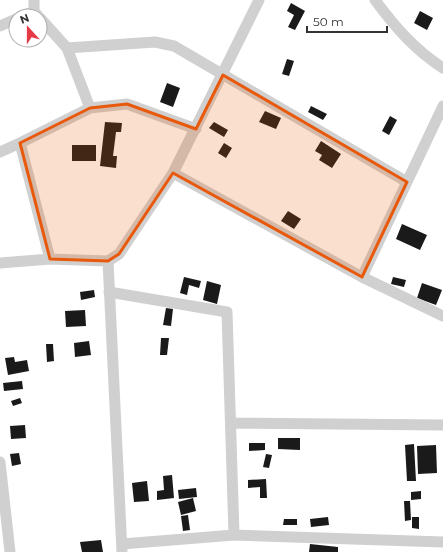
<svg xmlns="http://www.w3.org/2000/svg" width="443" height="552" font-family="Montserrat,sans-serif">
<rect width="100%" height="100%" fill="#fff"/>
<!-- building -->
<path fill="#1a1a1a" d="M291,3L305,11L295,30L288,27L294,15L287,11Z
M420,11L433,18L427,30L414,23Z
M287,59L294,61L289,76L282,74Z
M167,83L180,88L173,107L160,102Z
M311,106L327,114L323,120L308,112Z
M265,111L281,118L276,129L259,122Z
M390,116L397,120L389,135L382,131Z
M105,122L122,123L121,132H116L113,156H117L116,168L100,166Z
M214,122L228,130L224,137L209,128Z
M321,141L341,154L332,168L319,160L322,155L315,151Z
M224,143L232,148L226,158L218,153Z
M72,145H96V161H72Z
M288,211L301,219L294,229L281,221Z
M402,224L427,235L420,250L396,239Z
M184,277L201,281L199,288L189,285L187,295L180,293Z
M393,277L406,280L404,287L391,284Z
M207,281L221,285L217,304L203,300Z
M422,283L442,290L436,305L417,298Z
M94,290L95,297L81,300L80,292Z
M166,308L173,309L171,326L163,325Z
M85,310L86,326L66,327L65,311Z
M161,338H169L167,355H160Z
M89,341L91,355L75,357L74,343Z
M46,344H53L54,361L47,362Z
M14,357L15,362L27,360L29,371L8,375L5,358Z
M22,381L23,389L4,391L3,383Z
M20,398L22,403L13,406L11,401Z
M25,425L26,438L11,439L10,426Z
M278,438H300V450L278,449Z
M249,443H265V450L249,451Z
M414,444L416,481H407L405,445Z
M436,445L437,473L418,474L417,446Z
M19,453L21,464L12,466L10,454Z
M266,454L272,455L269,468L263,467Z
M172,475L174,498L157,500V491L164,490L163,476Z
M266,479L267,498H260V487L248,488V480Z
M147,481L149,501L134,502L132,483Z
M196,488L197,497L179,499L178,490Z
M421,491V499L411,500V492Z
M193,498L196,511L181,515L178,502Z
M404,501H410L411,520L405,521Z
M188,515L190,530L183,531L181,516Z
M328,517L329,525L311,527L310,519Z
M412,517H419V529L412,528Z
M284,519H297V525H283Z
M101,540L103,552H82L80,542Z
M310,544L338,547V552H309Z"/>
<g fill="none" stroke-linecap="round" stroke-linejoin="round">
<!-- minor -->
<path stroke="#d0d0d0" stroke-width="11" d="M34,0V11
M375,0C395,27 415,50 443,68
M23,16L34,11L38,16
M40,18L67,48L90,108
M0,26L16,19
M67,48L155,42L174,46L407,182
M196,129L127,104L90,108L20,143L50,259L108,261L119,254L173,173L259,0
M0,152L20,143
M173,173L362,277L443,316
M108,261L122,552
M0,263L50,259
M362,277L443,106
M109,292L227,312L234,535
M231,423L443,425
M0,462L10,552
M122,544L234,535L443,542"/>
</g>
<!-- marked area -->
<path fill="#e8590c" fill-opacity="0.2" stroke="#e8590c" stroke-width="3" stroke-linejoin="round" d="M223,75L407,182L362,277L173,173L119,254L108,261L50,259L20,143L90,108L127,104L196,129Z"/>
<!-- north arrow -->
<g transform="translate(28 28) rotate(339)"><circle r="19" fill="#ffffff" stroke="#adadad"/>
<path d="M0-3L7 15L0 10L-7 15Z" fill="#e63946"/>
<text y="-6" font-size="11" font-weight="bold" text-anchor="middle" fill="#333333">N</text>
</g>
<!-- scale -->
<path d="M307 26v6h80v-6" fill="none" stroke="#333333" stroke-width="2"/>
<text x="313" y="26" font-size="12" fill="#333333" stroke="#ffffff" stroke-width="3" paint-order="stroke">50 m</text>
</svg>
